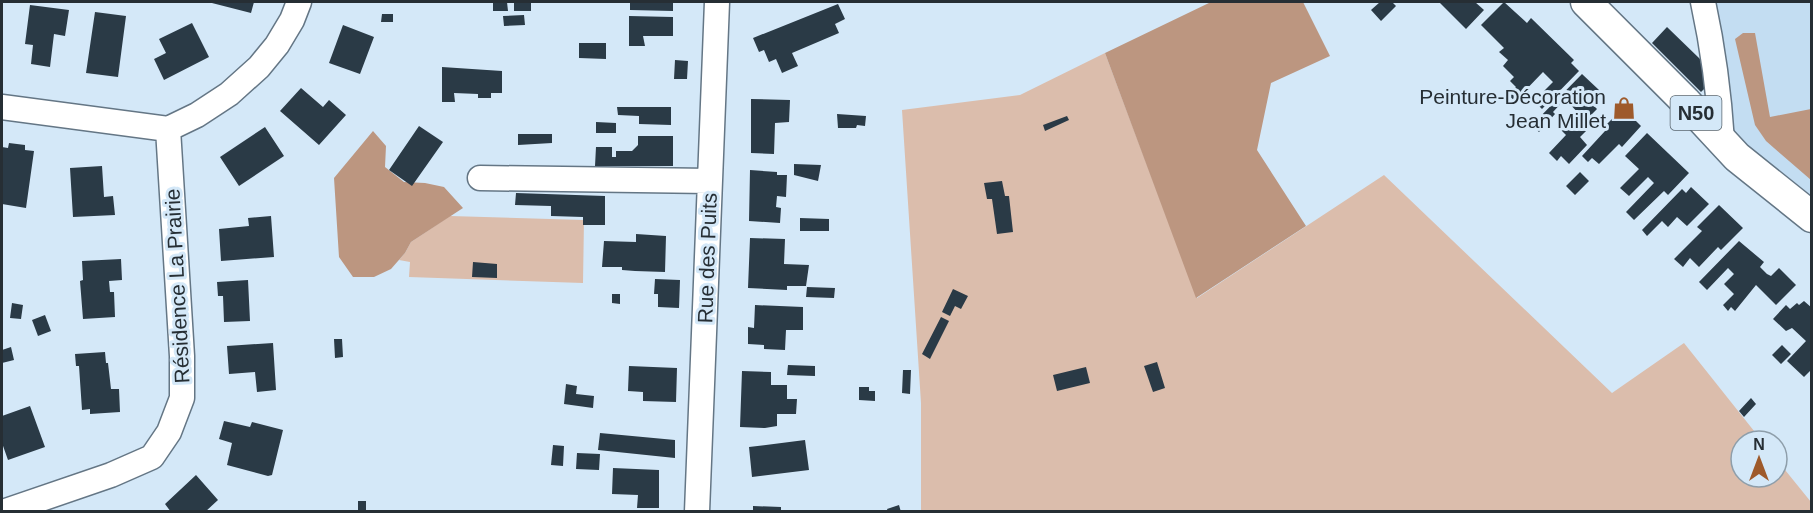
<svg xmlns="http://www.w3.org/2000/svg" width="1813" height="513" font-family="Arial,sans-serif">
<rect width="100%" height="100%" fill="#d4e8f8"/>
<!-- built -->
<path fill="#c3ddf2" d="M1703,2H1811V217L1737,157Z"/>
<!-- green -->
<path fill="#dbbdac" d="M1105,53L1197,298L1384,175L1612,393L1684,343L1762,441H1741V477H1777V460L1811,502V511H921V403L902,110L1020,95Z
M450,216L584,220L583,283L409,277L410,262L399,260L405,253L411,242Z"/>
<!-- forest -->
<path fill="#bc9680" d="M1211,2H1303L1330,56L1271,83L1257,150L1306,226L1196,298L1105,53Z
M1743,33H1755L1770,117L1811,109V180L1766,141L1755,125L1735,39Z
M373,131L386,146L385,167L404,182L425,183L444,187L463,208L411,242L405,253L391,269L374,277H353L339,257L334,178Z"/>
<!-- building -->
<path fill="#2a3a46" d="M208,2H254L251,13Z
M493,2H507L508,11H493Z
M514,2H531V11H514Z
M630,2H673V11L630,10Z
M1380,2H1392L1396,6L1381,21L1371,10Z
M1439,2H1475L1484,10L1466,29Z
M1504,2L1527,23L1531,18L1574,60L1571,63L1579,71L1542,109L1534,101L1553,82L1543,72L1515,101L1508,95L1516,87L1510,81L1514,77L1503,66L1508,60L1499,52L1504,48L1481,25Z
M838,4L845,19L835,24L839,33L792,53L798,66L782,73L776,59L769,62L764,50L759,52L753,38Z
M30,5L69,10L65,36L54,34L50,67L31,64L33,45L25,44Z
M95,12L126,16L118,77L86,73Z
M382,14H393V22H381Z
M524,15L525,25L504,26L503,16Z
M629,16L673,17V36H643L645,46H629Z
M192,23L209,57L164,80L154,59L166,53L159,39Z
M343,25L374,37L360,74L329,63Z
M1667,27L1700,59L1706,87L1701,92L1652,43Z
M579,43H606V59L579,58Z
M675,60L688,61L687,79H674Z
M442,67L502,71V93H491V98H478V94L454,93L455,102H442Z
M1582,74L1599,90L1589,101L1597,109L1586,120L1591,126L1580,137L1587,145L1569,164L1561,156L1557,161L1549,153L1566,135L1558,127L1565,120L1573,128L1583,118L1565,99L1553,112L1555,114L1539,132L1532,125Z
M301,88L323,107L329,100L346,115L319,145L280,111Z
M751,99L790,100L789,122L775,123L774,154L751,153Z
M617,107H671V125L639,124V116L618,115Z
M1623,108L1641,126L1622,147L1619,144L1599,164L1592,158L1588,162L1582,156L1605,131L1603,128Z
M837,114L866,116L865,126L857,125L856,128H838Z
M1067,116L1069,120L1045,131L1043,125Z
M596,122L616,123V133H596Z
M419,126L443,142L412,186L389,170Z
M265,127L284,156L239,186L220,157Z
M1647,133L1689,173L1668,195L1664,191L1634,220L1626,212L1654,183L1648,177L1629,196L1620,188L1639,169L1625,156Z
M518,134H552V143L518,145Z
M638,136H673V166H595L596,147H612V157H616V151H632L638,145Z
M9,143L25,145V150L34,151L26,208L2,204V147L8,148Z
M794,164L821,165L818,181L794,175Z
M102,166L104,197L113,196L115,215L73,217L70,168Z
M750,170L777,172V175H787L786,197L777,196L776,207L781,208L780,223L749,221Z
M1580,172L1589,181L1575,195L1566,186Z
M1002,181L1005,196H1009L1013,232L997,234L992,199H987L984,183Z
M1691,187L1709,204L1687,226L1677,217L1668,227L1662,221L1647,236L1642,230L1682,189L1686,193Z
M516,193L605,196V225H583V217L551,216V206L515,205Z
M1719,205L1743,228L1721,250L1718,247L1699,267L1690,258L1683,267L1674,259L1702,231L1697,227Z
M271,216L274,257L221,261L219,229L249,226L248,218Z
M800,218L829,219V231H800Z
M636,234L666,236L665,272L635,271L622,270V267H602L604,241L636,242Z
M750,238L785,239L784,264L809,265L806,286H787V290L748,288Z
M1739,241L1764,262L1760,267L1767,274L1771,276L1779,268L1796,285L1776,305L1756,285L1735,311L1731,307L1728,311L1723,305L1734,294L1724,284L1734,274L1728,268L1707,290L1699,282Z
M121,259L122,280L109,281L110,292H114L115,317L83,319L80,281L83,280L82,261Z
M473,262L497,264V278L472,277Z
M655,279L680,280L679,308L658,307V294H654Z
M248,280L250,321L224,322L223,296H218L217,282Z
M807,287L835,288L834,298L806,297Z
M953,289L968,296L961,309L955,306L950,316L942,312Z
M612,294H620V304L612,303Z
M1804,301L1812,308V369L1804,377L1787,361L1806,341L1792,328L1786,331L1773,319L1786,305L1790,309L1797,303L1799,305Z
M12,303L23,305L21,319L10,318Z
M755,305L803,307V330H786L785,350L764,349V345L748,344V327L754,328Z
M45,315L51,331L38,336L32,320Z
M941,317L949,321L930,359L922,354Z
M334,339H342L343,357L335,358Z
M273,343L276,390L257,392L255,372L229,374L227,346Z
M1782,345L1791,354L1781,364L1772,355Z
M11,347L14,360L2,363V350Z
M105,352L106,363H108L111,389H119L120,412L90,414V409L82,410L79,366H76L75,354Z
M1157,362L1165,388L1153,392L1144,366Z
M788,365L815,366V376L787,375Z
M629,366L677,368L676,402L643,401V392L628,391Z
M1086,367L1090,383L1057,391L1053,375Z
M903,370H911L910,394L902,393Z
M742,371L771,372V385H787V399H797L796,414H777V426L765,428L740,427Z
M566,384L577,386L576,394L594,396L593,408L564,404Z
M859,387H869V391H875V401L859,400Z
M1751,398L1756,404L1744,417L1739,411Z
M30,406L45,447L8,460L2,443V416Z
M224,421L250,427L252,422L283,430L272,475L268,476L227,465L232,443L219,439Z
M600,433L675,440V458L598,450Z
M805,440L809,470L752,477L749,447Z
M553,445L564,446L563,466L551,465Z
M577,453L600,454L599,470L576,469Z
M613,468L659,470V508H637L638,495L612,494Z
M196,475L218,500L205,512H171L165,504Z
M358,501H366V512H358Z
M899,505L901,512H888L887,509Z
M753,506L781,507V512H753Z"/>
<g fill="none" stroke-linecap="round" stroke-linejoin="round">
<!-- minor casing -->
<g stroke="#647685" stroke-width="27">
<path id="minor" d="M1703,2C1713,48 1719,93 1722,141
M2,107L168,129L197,115L229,94L259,67L277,45L292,20L299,2
M480,178L710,181
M3,512L111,475L152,457L169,432L182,398V356L168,129
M697,512L717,2"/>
</g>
<!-- major casing -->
<g stroke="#647685" stroke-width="33">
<path id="major" d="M1586,2L1685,101L1737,157L1812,217"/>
</g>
<!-- minor -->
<use href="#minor" stroke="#fff" stroke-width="24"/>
<!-- major -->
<use href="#major" stroke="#fff" stroke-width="30"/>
</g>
<!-- icons -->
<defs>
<g id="shop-bare" transform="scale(1.8)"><path d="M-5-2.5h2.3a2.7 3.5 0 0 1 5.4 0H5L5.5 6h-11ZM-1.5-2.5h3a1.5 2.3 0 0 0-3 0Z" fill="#9e5a2b" stroke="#d4e8f8" stroke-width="2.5" paint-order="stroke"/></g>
</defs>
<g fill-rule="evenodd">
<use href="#shop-bare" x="1624" y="108"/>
</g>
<g text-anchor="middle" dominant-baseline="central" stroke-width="6" stroke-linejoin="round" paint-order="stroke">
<!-- shield labels -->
<rect fill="#d4e8f8" stroke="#5a666f" stroke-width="1.5" x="1670.5" y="96" width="51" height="34" rx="4.5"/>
<g font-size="20" font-weight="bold" fill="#262e34">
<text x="1696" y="113">N50</text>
</g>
<!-- poi labels -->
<g font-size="21" fill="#262e34" stroke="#d4e8f8" text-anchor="end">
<text x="1606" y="96">Peinture-Décoration<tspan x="1606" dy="24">Jean Millet</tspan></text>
</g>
<!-- street labels -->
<g font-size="21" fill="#262e34" stroke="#d4e8f8">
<text transform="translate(707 258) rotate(-88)">Rue des Puits</text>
<text transform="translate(177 286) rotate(-93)">Résidence La Prairie</text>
</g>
</g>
<!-- border -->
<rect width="1813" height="513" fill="none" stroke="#262e34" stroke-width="6"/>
<!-- north arrow -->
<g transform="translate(1759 459)"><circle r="28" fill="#d4e8f8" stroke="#8e9eaa" stroke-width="1.5"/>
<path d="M0-4.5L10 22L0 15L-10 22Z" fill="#9e5a2b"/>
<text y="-9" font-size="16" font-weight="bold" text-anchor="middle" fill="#262e34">N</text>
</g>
</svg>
